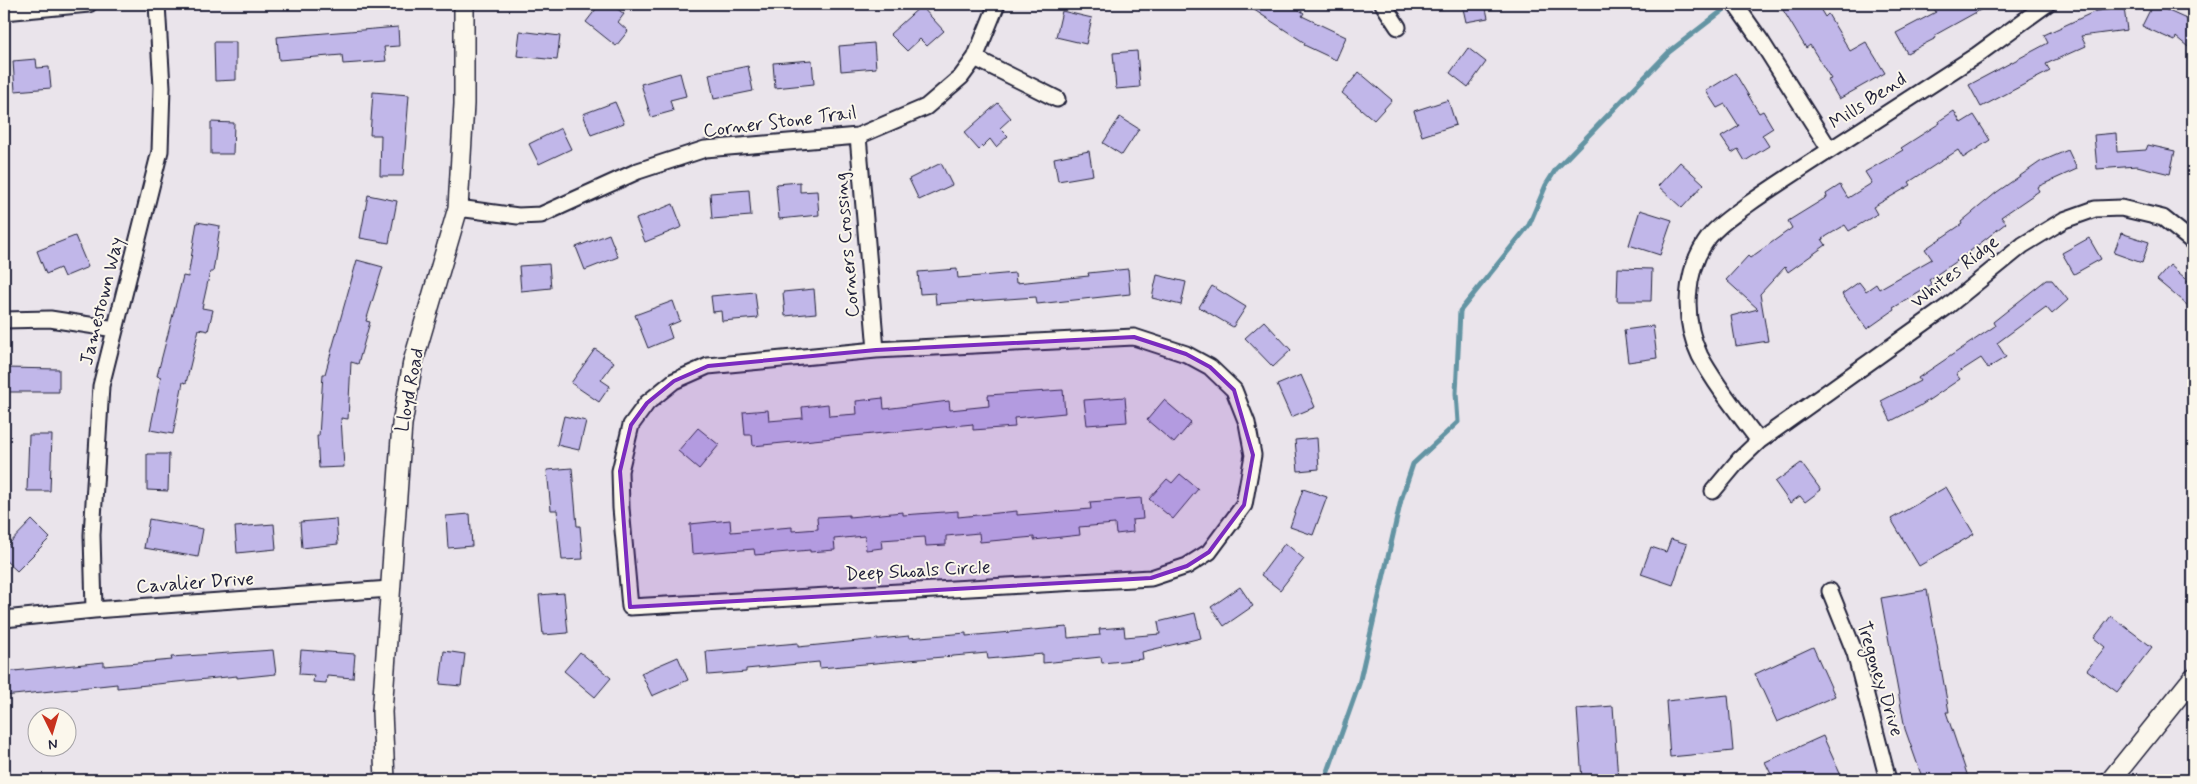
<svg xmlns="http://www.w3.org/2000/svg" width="2197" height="784" font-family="Mynerve,sans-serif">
<rect width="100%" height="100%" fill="#eae4eb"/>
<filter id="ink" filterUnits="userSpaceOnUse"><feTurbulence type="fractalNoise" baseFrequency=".02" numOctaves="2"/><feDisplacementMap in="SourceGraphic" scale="10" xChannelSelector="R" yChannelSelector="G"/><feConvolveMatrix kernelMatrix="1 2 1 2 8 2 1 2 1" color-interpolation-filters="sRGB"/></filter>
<g filter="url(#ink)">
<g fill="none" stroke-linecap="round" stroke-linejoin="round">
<!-- stream -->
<path stroke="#6394a3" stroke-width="5" d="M1325,780L1359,684L1401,500L1413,464L1458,422L1456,393L1460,311L1529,225L1546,185L1556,169L1669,52L1731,4"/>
</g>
<!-- building -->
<path fill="#c1b7e9" stroke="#22223b" d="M600,4H611L624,14L618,22L628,31L616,46L586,22Z
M1245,4H1290L1304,13L1302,16L1346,37L1336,60L1304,45L1305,43Z
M1462,4H1485L1488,18L1466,22Z
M1783,4H1817L1825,17L1828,14L1850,51L1866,42L1885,73L1839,99L1828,80L1831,79L1810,45L1806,48L1783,10L1786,9Z
M1931,4H1991L1935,35L1936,38L1907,53L1896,33L1936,12Z
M2153,4L2193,22V51L2176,37L2175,41L2142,26Z
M921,6L944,31L927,46L920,39L907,51L890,34Z
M2124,8L2127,30L2081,36L2086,46L2046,64L2050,71L1981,107L1969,85L2048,43L2044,35L2096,11Z
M1062,11L1092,18L1086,44L1056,37Z
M398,27L399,46L384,47L386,61L343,64L342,55L279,60L277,37Z
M520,31L560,36L557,60L517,56Z
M214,42H236V80L215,81Z
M874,43L876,68L841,71L839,46Z
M1468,48L1486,62L1468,87L1450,73Z
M1137,51L1140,87L1116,89L1113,53Z
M36,59L37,68L49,67L51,88L15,91L13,61Z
M812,60L814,84L775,88L773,63Z
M748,66L753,91L714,99L709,74Z
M1359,72L1392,100L1374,120L1342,93Z
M680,73L686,96L670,100L673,111L651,117L641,84Z
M1735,73L1759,113L1763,111L1773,128L1762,135L1769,146L1745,161L1738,149L1732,153L1721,137L1739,126L1725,104L1717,108L1706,91Z
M373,92L409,95L403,176H380L381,135H370Z
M1448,100L1456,125L1422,136L1414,111Z
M615,102L624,123L591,135L583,114Z
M998,103L1011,118L1000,128L1008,136L996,147L990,139L979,150L964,133Z
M1954,111L1961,123L1974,115L1990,140L1963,158L1958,150L1909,182L1911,185L1873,207L1877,214L1849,231L1845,225L1822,239L1826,245L1788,272L1785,267L1760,294L1768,341L1736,346L1731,316L1758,309L1726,280L1748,256L1750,258L1792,228L1788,221L1827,197L1826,194L1840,185L1848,198L1872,183L1865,172L1903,150L1901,148L1940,123L1939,121Z
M1120,117L1139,129L1122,155L1103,143Z
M211,122L234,123L233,154H211Z
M561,128L571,149L539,164L529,144Z
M2116,133L2117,152L2146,150L2148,145L2175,151L2170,174L2137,166L2097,169L2094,135Z
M2068,150L2077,169L2037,187L2039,191L2001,217L2006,223L1969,252L1929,280L1932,285L1893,308L1894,310L1867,329L1842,294L1859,282L1866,291L1876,284L1879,289L1932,259L1925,249L1962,224L1961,222L1997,192L2040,162Z
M1089,151L1093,175L1058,181L1054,158Z
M1680,162L1704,184L1682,208L1658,186Z
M941,163L952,185L919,200L909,179Z
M800,182V192L817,191L819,215L779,219L776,184Z
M749,190L751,216L712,219L710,193Z
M368,195L397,201L389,243L360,238Z
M673,204L682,227L645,242L636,219Z
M1640,210L1672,220L1660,255L1629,245Z
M197,222L220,226L213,272H210L202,308L213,310L208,331L199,329L186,383L183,382L173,434L150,430L161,377L157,376L183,276L188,277Z
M2121,233L2149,242L2142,263L2114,253Z
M609,234L618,257L585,270L576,247Z
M75,236L88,267L64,277L60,268L46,274L37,251Z
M2089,238L2101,259L2074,274L2062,253Z
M357,260L383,267L366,321L370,322L358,364L351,362L348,419L341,418L344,467L319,468L317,436H319L323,374H325Z
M549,264L551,288L521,291L519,266Z
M2170,265L2193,285V310L2157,280Z
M1618,268L1652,269L1651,301H1617Z
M957,269L958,278L1015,273L1016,283L1089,276L1088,273L1128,269L1130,294L1037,304L1036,297L936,304L935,293L920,294L918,272Z
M1157,275L1186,282L1181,305L1152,298Z
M2046,280H2052L2068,300L2052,314L2046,307L1997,343L2006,357L1988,368L1981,358L1956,374L1960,379L1920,406L1891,421L1881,401L1920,381L1918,378L1995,326L1993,322Z
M1212,286L1246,307L1233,327L1199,307Z
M814,289L816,313L785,316L783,292Z
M755,292L758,318L722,321L721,311L713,312L711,296Z
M673,301L680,321L668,326L672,338L648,348L635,315Z
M1264,321L1291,350L1273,367L1245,338Z
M1653,326L1657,358L1628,362L1624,330Z
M595,349L614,362L601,380L610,386L599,402L571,383Z
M4,368L59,369V392H4Z
M1301,375L1315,407L1291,417L1277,385Z
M1063,390L1065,413L1014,418L1015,427L973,430V424L753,446L752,435H745L743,412L768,410L769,421L803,418L802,407L828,404L829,416L857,414L856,401L883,398L884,409L949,401L950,410L989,406L988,395Z
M1125,397L1127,422L1087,425L1084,400Z
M1164,400L1191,423L1174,443L1147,420Z
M564,416L586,421L579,450L557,445Z
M698,428L719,445L699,469L678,451Z
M29,435H52L50,491H27Z
M1317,438L1319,469L1298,471L1295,440Z
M147,454H169L168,491L147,490Z
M1801,463L1821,490L1805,502L1800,496L1790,503L1775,482Z
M572,468L577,526H580L583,559L562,560L557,510H551L547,470Z
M1180,474L1198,489L1173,519L1149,499L1167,479L1172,483Z
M1946,487L1974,534L1919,566L1891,519Z
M1303,489L1327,497L1313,535L1290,527Z
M1141,498L1143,519L1132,520L1133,532L1116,534L1115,524L1079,527L1080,535L1034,540V537L980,542L979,533L946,536V545L926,546L925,537L881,540L882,548L866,550L865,536L834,539L835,550L810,552V550L755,555L754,549L692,554L690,524L730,520L731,532L792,527V531L818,529L817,517L849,515V517L903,512V515L958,511V517L1017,511V515L1091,509L1090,502Z
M470,514L472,546L448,548L446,516Z
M149,519L203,529L198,557L144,548Z
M336,519L338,544L302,548L300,522Z
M32,520L50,538L17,571L4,559V549Z
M274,524L276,549L237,553L235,527Z
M1671,539L1687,544L1673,585L1641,574L1651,547L1666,552Z
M1285,543L1304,559L1280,590L1261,575Z
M1240,587L1253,606L1224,626L1211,607Z
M1927,590L1949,712H1946L1969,780H1923L1905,729L1881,598Z
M564,593L568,633L543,635L539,595Z
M1195,613L1201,638L1142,652L1143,659L1102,663L1101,657L1043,663V654L988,659L987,653L820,668L819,662L746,669V672L708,675L706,651L798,643V647L909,636V638L966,633V636L1067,627L1068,638L1100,635L1099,629L1124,627L1125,637L1160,634L1158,622Z
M2111,616L2152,647L2117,692L2087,670L2105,647L2094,638Z
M1813,647L1835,696L1777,722L1755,674Z
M273,650L276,674L237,678V676L117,688V684L4,696V672L104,662V666L172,660L171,657Z
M301,650L355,654L353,678L327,676L326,683L313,682L314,675L299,674Z
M444,651L465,654L461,686L440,684Z
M580,652L611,678L595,697L564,671Z
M678,657L688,680L652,696L641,673Z
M1728,695L1733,751L1670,757L1666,701Z
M1613,706L1618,780H1582L1577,709Z
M1823,736L1843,780H1774L1765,762Z"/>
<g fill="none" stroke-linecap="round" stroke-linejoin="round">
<!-- minor casing -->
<g stroke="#22223b" stroke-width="19">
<path id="minor" d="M1383,4L1398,27
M1735,4L1761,41L1830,150L1977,55L2047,4
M4,12L89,4
M975,58L1057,99
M858,136L876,350
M1830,150C1802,168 1774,186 1747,205C1734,215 1719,224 1709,237C1684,270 1682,319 1700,356C1716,386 1739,414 1759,441L1948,306L2023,245L2064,220L2095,209L2121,208L2163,218L2193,242
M458,208L518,216L541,215L638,171L705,149L858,136L926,107L961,77L975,58L997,4
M4,320L50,319L115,329
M1134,337L1186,354L1210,367L1234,390L1247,423L1253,455L1244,505L1209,552L1187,566L1151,578L630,607L621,508L620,471L631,425L647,403L674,381L708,366L876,350Z
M1713,491L1739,460L1759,441
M1830,591L1855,653L1888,780
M94,610L92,535L101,386L160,151L162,87L157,4
M4,619L94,610L390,589"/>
</g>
<!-- tertiary casing -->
<g stroke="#22223b" stroke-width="22">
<path id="tertiary" d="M385,780L382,712L402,424L413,362L458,208L464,104V4
M2111,780L2193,678"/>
</g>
<!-- minor -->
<use href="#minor" stroke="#fbf7ec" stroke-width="15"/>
<!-- tertiary -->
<use href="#tertiary" stroke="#fbf7ec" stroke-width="19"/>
</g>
</g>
<!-- marked area -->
<path fill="#7b2cbf" fill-opacity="0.2" stroke="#7b2cbf" stroke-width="4" stroke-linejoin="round" d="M1134,337L1186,354L1210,367L1234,390L1253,455L1244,505L1209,552L1187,566L1151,578L630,607L620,471L631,425L647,403L674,381L708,366L876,350Z"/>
<g text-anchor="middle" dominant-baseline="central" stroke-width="4" stroke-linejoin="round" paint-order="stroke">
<!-- street labels -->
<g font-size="19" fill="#22223b" stroke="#fbf7ec">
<text transform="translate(1868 101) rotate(-33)">Mills Bend</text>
<text transform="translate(780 122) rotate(-7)">Corner Stone Trail</text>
<text transform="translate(847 245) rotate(-95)">Corners Crossing</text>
<text transform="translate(1955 272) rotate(-38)">Whites Ridge</text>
<text transform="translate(102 301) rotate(-76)">Jamestown Way</text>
<text transform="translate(410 390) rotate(-79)">Lloyd Road</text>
<text transform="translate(918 571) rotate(-3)">Deep Shoals Circle</text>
<text transform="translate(195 583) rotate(-4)">Cavalier Drive</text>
<text transform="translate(1880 679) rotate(73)">Tregoney Drive</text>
</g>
</g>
<!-- margin -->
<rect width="2197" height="784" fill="none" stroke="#fbf7ec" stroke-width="20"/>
<rect x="10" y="10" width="2177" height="764" fill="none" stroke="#22223b" stroke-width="2" filter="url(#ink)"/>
<!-- north arrow -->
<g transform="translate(52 732) rotate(175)"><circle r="24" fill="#fbf7ec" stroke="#a4a2a5"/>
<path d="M0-4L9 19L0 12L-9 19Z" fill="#c8321e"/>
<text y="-8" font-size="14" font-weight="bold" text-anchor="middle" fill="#22223b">N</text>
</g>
</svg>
